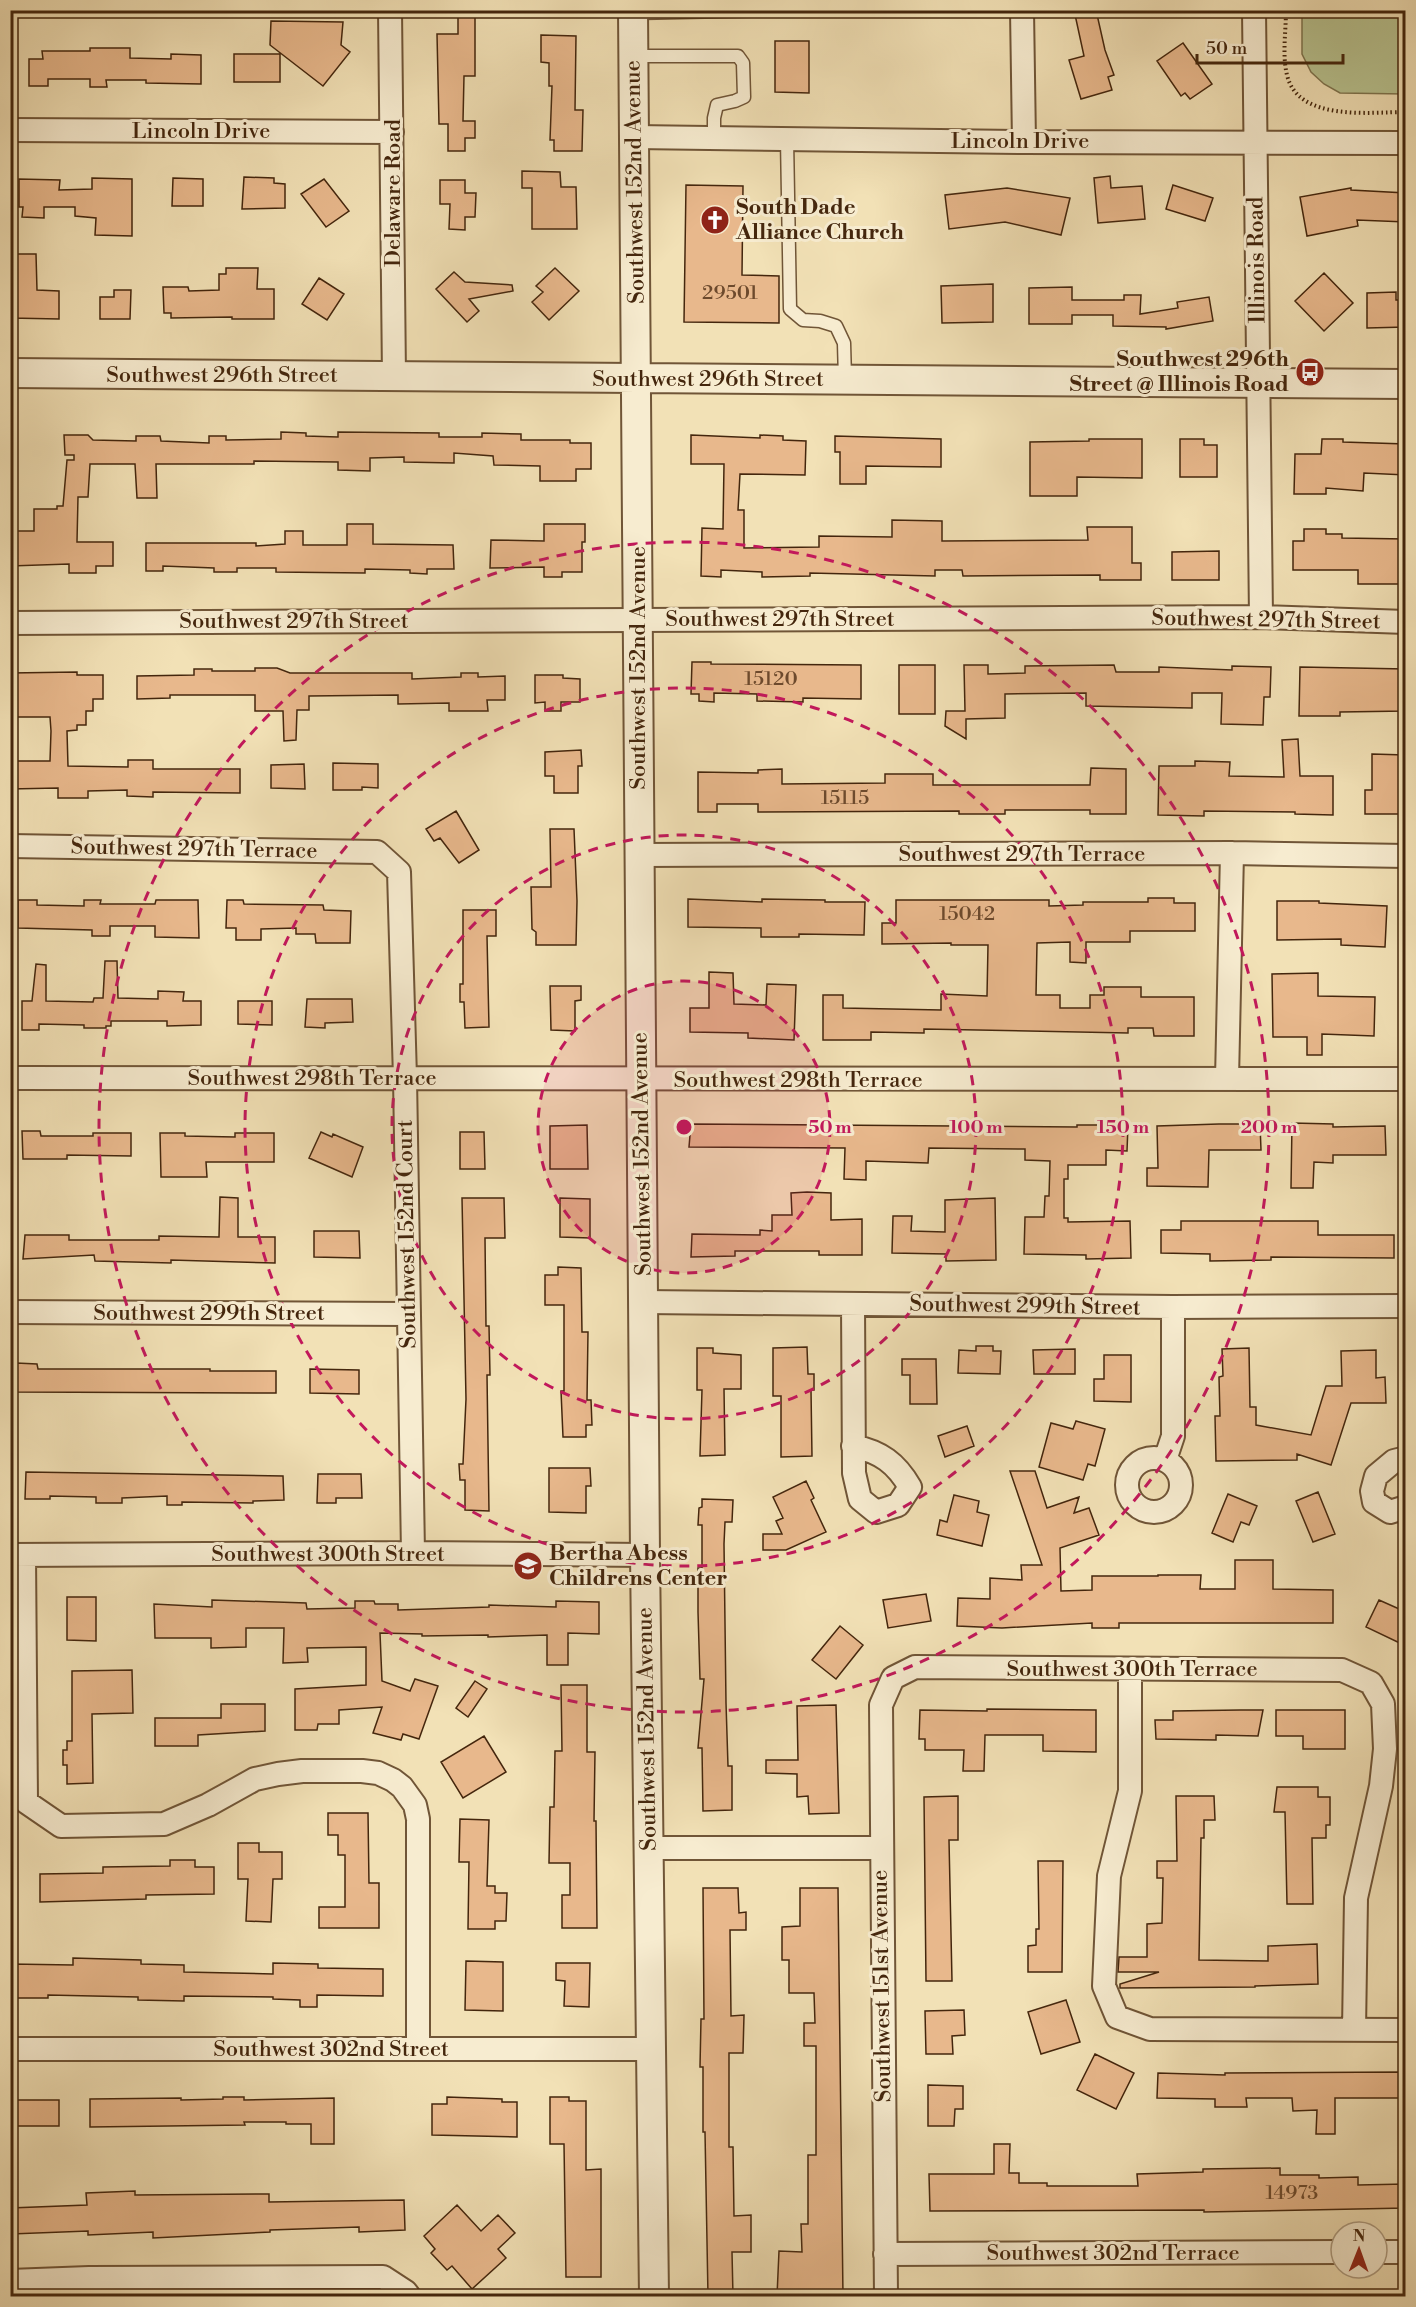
<svg xmlns="http://www.w3.org/2000/svg" width="1416" height="2307" font-family="'Libre Bodoni',serif">
<rect width="100%" height="100%" fill="#f2e1b6"/>
<filter id="stains"><feTurbulence type="fractalNoise" baseFrequency=".00333" numOctaves="4"/><feColorMatrix values="0 0 0 0 .2 0 0 0 0 .09 0 0 0 0 .02 0 0 0 .5 -.17"/></filter>
<radialGradient id="worn" r=".72"><stop offset=".6" stop-color="#630" stop-opacity="0"/><stop offset="1" stop-color="#630" stop-opacity=".3"/></radialGradient>
<!-- green -->
<path fill="#b8c390" stroke="#7e744e" stroke-width="1.5" d="M1302,11H1405V94L1340,93L1324,84L1311,72L1302,54Z"/>
<!-- building -->
<path fill="#e8b88c" stroke="#44260d" stroke-width="1.5" d="M458,10H475V76H464L463,121H475V138H465V151H448V124H439L437,34H458Z
M1074,10H1096L1105,50L1114,75L1108,77L1112,90L1081,99L1069,60L1084,56Z
M271,21L343,22L341,45L350,52L323,86L270,45Z
M541,35L576,36L575,110H583L582,151H554V140H550L552,86H549V63L541,62Z
M775,41H809V93L775,92Z
M1183,43L1212,84L1190,99L1185,93L1181,96L1157,61Z
M90,48H130V58L171,59V54L201,55V84L146,83V80H106L107,87H90V79H48V86H29V59H43L42,51H90Z
M234,54H280V82H234Z
M522,171L560,172L561,187H576L577,229H532V188H522Z
M1110,176L1111,188L1142,186L1145,219L1098,223L1094,178Z
M244,177L274,178V183L285,184V208L242,209Z
M92,178L132,179V236L95,235L96,218L75,216V207H44V218L22,217L23,207H19V179L60,180L59,190L92,189Z
M173,178L203,179V206H172Z
M324,179L349,211L326,227L301,194Z
M440,180H465V193H476L475,217H465V230L449,229L450,204H440Z
M686,185L743,186L742,275L779,276V323L684,322Z
M1173,185L1213,198L1205,221L1166,209Z
M1007,188L1070,198L1061,235L1005,222L949,229L945,195Z
M1351,188V190L1406,193V222L1357,220L1358,226L1307,236L1300,197Z
M14,254H36L37,290L59,291V319L10,318V290H15Z
M226,268H258L257,289H274V319H232V317L171,318V313H164L163,287H188L189,291L219,290V274H226Z
M555,268L579,291L549,320L532,302L543,292L536,286Z
M454,272L465,282L512,285L513,291L469,299L479,311L467,322L436,289Z
M1324,273L1353,303L1324,331L1295,301Z
M319,278L344,294L327,320L302,304Z
M993,284V322L942,323L941,286Z
M1072,287V300H1124V295H1141L1140,314L1178,308L1177,302L1209,297L1213,321L1166,329V327L1113,326V315H1072V324H1029V288Z
M114,290H131L130,319H100V297H114Z
M1396,292V300H1406V327L1367,328V293Z
M281,432L306,433V436L338,437V432L439,433V437H482V433L521,434V440H570V443H591V469H576V481H540V466L494,465L493,456L454,453V463L404,462V457L370,458V471L338,470V462L254,461V464H156L157,498H137L135,464H90L88,497H78L77,542H113V566H96V573H69V564L10,566V531H34V509H57V506H63L67,460H74V455H65L64,435H88L93,440L136,441V436H160L161,441L209,443V436H226V440L281,439Z
M691,435L760,438V435L783,436V440L806,441L805,475L740,474L738,510H744V548L819,547V536L892,537V520L942,521V541L1088,540L1087,527H1132V563H1141V580H1100V575L963,576L962,570H935V576L810,573V576L762,577V572L721,570V577L701,576L702,528L723,529L724,464H691Z
M835,436L941,439V467L866,466V484H840V452H835Z
M1089,439H1142V478L1077,477V496H1030V442L1089,441Z
M1180,439H1204V445H1217V477H1180Z
M1322,439H1343V442L1406,444V475L1364,473L1363,491L1326,488V494H1294L1295,454H1321Z
M347,524H373V544L453,545L454,569H427V574L410,573V570L365,569V573L276,572V568H237V572H214V568L163,566V571H146V543H256V546L285,544V531H303V545H347Z
M544,524H585V542H582V572H562V577H544V567L490,568L491,540L544,541Z
M1304,529H1326V534H1342V538L1406,539V584H1358V570H1293V541H1304Z
M1219,551V580H1172V552Z
M692,662H711V664L861,665V699L803,698V702L757,701V694L714,693V702L699,701V694H691Z
M899,665H935V714H899Z
M964,665H988V674L1025,673V666L1114,665L1116,672H1159V667L1232,670V666L1271,667L1270,697H1264L1263,725L1221,724L1222,693H1192V708L1086,706V693L1005,694V718L966,719V739L945,726L946,711H965Z
M1300,667L1406,669V711L1340,712V716H1299Z
M255,668H277L290,673H412V679L461,677V673H478V677L505,676V700H487L488,711H449V703L398,704V695L309,696V710H297L296,740L284,741L283,711H255V695H170V698L137,699V676L194,675V669H212V671H255Z
M77,672V675H103V699H93V711H86V725H77V730L67,731L68,766L128,767V760H153V769H240V793L153,792V797L127,796V790L88,791V798H58V788L10,789V761H50L51,731L50,717H10V673Z
M535,675H563V678L580,679V702H561V711H545V702L535,703Z
M1298,739L1300,776H1333V815L1295,814V812L1204,811V816L1158,815L1159,766H1195V761L1230,762L1229,776L1284,777L1282,740Z
M581,750L582,766H578V793H554V776H545V752Z
M1372,754L1405,755L1406,814H1365V790H1372Z
M333,763L378,764V788L362,787V790H333Z
M304,764L305,789L271,788V765Z
M1091,768L1126,769V814H1090V810H1005V814H959V811L758,812V804H717V812H698V772L758,773V770L782,769V784L885,783V774H933V785H1090Z
M456,811L479,850L459,863L440,838L434,841L426,829Z
M550,829H574L577,901L576,945H536V932L532,929L531,887H551Z
M1148,898H1174V903H1195V931H1130V942H1086V963L1070,962V942L1037,943L1036,995H1060V1008H1090V995H1104V987H1141V997H1194V1036H1154L1153,1028H1128V1033L924,1029V1033L871,1032V1040H823V995H843V1008L941,1010V994L987,996L988,945H951V943L882,944V923H896V900H1049V906L1083,905V902H1148Z
M688,899L762,902V899L825,900V902H865L864,935L799,934V937H761V928L688,927Z
M18,900H37V905L84,906V900H101L100,904H155L156,900H198L199,938L155,937V926H110V936H92V930L18,928Z
M227,900H243L244,904L323,905L324,910L351,911L350,943H316L315,934H296V928L261,929V940H236V928H226Z
M1277,901H1319V903L1387,906L1385,947L1341,945V939L1277,940Z
M463,910H496V936H487L489,1027L465,1028L464,1002H460V984H463Z
M105,961H117L118,998L158,999V991L184,992L183,1001H201V1025L167,1026V1021H111V1026H106V1028H84V1025L39,1024V1030H22V1001H32L36,964L46,965V1001L93,1002L94,998H103Z
M709,972L733,973L734,1004L766,1005L767,984L796,985L794,1040L748,1038V1033L690,1032V1008H709Z
M1318,973V996L1375,997L1374,1036L1322,1034V1055H1307V1037H1273L1272,974Z
M550,986H581V1000L575,1001V1031L551,1030Z
M307,999H352L353,1022L325,1023V1028L305,1027Z
M238,1001H272V1025L238,1024Z
M1292,1123L1333,1124V1127L1385,1126L1386,1155H1333V1163L1314,1162L1313,1188H1291Z
M691,1124L1077,1127V1125H1128L1127,1151L1106,1150V1165H1068V1179H1064V1218H1068V1222L1130,1221L1131,1258L1086,1259V1255L1024,1254L1025,1217H1044L1045,1196H1049L1050,1161L1025,1160V1149L929,1148L928,1163L866,1161V1180L844,1179L845,1148L689,1147Z
M1219,1124H1260L1261,1150H1209L1208,1187L1147,1186V1168H1158L1157,1126Z
M587,1125L588,1169H550V1126Z
M22,1131H40L41,1136H93V1133H131V1156L67,1155V1159H23Z
M321,1132L332,1137L333,1134L363,1147L352,1177L309,1158Z
M460,1132H484L485,1169H460Z
M160,1133H185V1136L235,1137V1133H274V1162H206L207,1177H161Z
M807,1192L831,1193V1220L862,1219V1255H819V1251H735V1256L691,1257L692,1234L760,1235V1230L772,1231V1215H792L791,1193Z
M220,1197L238,1198V1237H275V1263L171,1260V1263L95,1261L94,1255L23,1259L25,1235H69V1240H159V1236L219,1237Z
M462,1198H504L505,1238H485L486,1326H489L490,1375H487L489,1511L465,1510V1480H460L459,1464H463L466,1399Z
M560,1198L590,1199V1238L560,1237Z
M995,1198L996,1260L946,1261V1254L892,1253L893,1216H912L911,1231L945,1232V1200Z
M1181,1221H1318V1235H1394V1258L1271,1257V1260L1210,1261V1254L1161,1253V1230H1181Z
M314,1231H359L360,1258L314,1257Z
M558,1267L581,1268L582,1332H588L587,1400H591L592,1425H586V1437H563L561,1391H564V1305H545V1275H558Z
M976,1346H993V1351H1001L1000,1374L958,1373L959,1350L976,1351Z
M807,1347L808,1374H814V1390H811L812,1456L781,1457V1396H773V1348Z
M697,1348H713V1353L741,1355V1389H724L725,1455L700,1456L702,1390H697Z
M1249,1348L1250,1407H1256V1425L1311,1435L1326,1386H1342L1341,1351L1376,1350V1378L1385,1377L1386,1403H1351L1331,1465L1297,1454V1460L1216,1461L1215,1416H1220L1219,1377L1223,1376L1222,1349Z
M1075,1349V1374H1034L1033,1350Z
M1104,1355H1131V1402L1094,1401V1379H1104Z
M902,1359H936L937,1404H910V1375H902Z
M16,1363L37,1364L38,1369H210V1371H276V1393L15,1392Z
M310,1369L359,1370V1394L310,1393Z
M1076,1421L1105,1429L1095,1466L1088,1464L1083,1480L1039,1467L1051,1423L1073,1429Z
M967,1426L974,1446L945,1457L938,1436Z
M549,1468H590L591,1486H586V1513L549,1512Z
M1010,1471H1035L1047,1508L1079,1497L1074,1513L1089,1508L1099,1535L1060,1548L1061,1591L1092,1590V1576H1158V1575H1201L1200,1589H1235V1560H1273V1589L1333,1590V1623H1119V1628H1092V1623L1002,1628L957,1626L958,1598L990,1599V1578L1022,1580L1021,1565H1042Z
M26,1472L283,1476L284,1500L253,1501V1503L182,1502V1505H167V1496L122,1498V1503H96V1497L50,1496V1499H25Z
M318,1474H361L362,1498H336V1503H317Z
M806,1481L814,1498L811,1500L826,1532L786,1550H763V1534H782L776,1521L783,1518L773,1497Z
M1318,1492L1335,1534L1313,1542L1296,1501Z
M1228,1494L1257,1506L1249,1525L1241,1522L1233,1542L1212,1533Z
M954,1495L979,1501L977,1512L989,1515L982,1546L937,1535L940,1520L947,1522Z
M702,1499L733,1500L732,1522H725L724,1544L726,1703L728,1766H732V1810L703,1811L702,1748H698L704,1679H700L698,1612V1568H702V1525H698L699,1508L702,1507Z
M926,1594L931,1621L888,1628L883,1600Z
M67,1597H96V1641L67,1640Z
M212,1600L306,1603L307,1609L355,1608V1601H374L375,1604H398V1610L489,1607V1605L556,1607V1601L599,1602V1634L568,1633V1665H547V1635L488,1637V1635L422,1636V1634L380,1633L382,1681L410,1691L415,1679L438,1686L419,1739L403,1734L401,1740L373,1733L382,1707L339,1710V1724H318L317,1730H295V1689L366,1685V1647L307,1648L308,1662L283,1663L284,1628H246V1647L211,1648V1638H155L154,1604L212,1607Z
M1379,1600L1406,1612V1646L1366,1627Z
M840,1626L863,1645L836,1679L812,1660Z
M132,1670L133,1713L92,1714L93,1783L67,1784V1765H63V1750H67V1741H72V1671Z
M475,1681L487,1689L468,1717L456,1708Z
M561,1685H587V1752H595L594,1821H596L597,1928H562V1895H570V1863H549L550,1807H554L555,1751H562Z
M221,1704H265V1731L198,1735V1746H155V1718H221Z
M836,1705L839,1813L809,1814L808,1796L797,1797V1774L766,1773V1760H798L797,1706Z
M987,1709L1096,1710V1752L1043,1751V1735H985L984,1771H963L964,1750H925V1739H919L920,1710L987,1711Z
M1240,1710H1263L1258,1736L1216,1735V1740L1156,1739L1155,1720H1173V1711Z
M1276,1710H1345V1749H1303V1736H1276Z
M484,1736L506,1772L463,1798L441,1762Z
M1277,1787H1318V1797H1330V1825H1326V1838H1312L1313,1904H1287L1285,1812H1274Z
M958,1796V1840H949L952,1981H926L924,1797Z
M1176,1796H1214L1215,1820H1204V1838H1201L1199,1960L1268,1961V1946L1317,1944L1318,1984L1255,1986V1987L1120,1988V1984L1159,1972H1118L1119,1957H1147V1924L1162,1923L1163,1878H1157V1861H1177Z
M328,1813H368L369,1883H379V1928H319V1907H345V1855H338V1835H328Z
M460,1819L489,1820L487,1886H495V1893H507L506,1921H495V1929H468L469,1862H459Z
M238,1843H259V1852H282V1879H273L271,1922L246,1921L248,1879H238Z
M170,1860H195V1867H214V1894L146,1895V1899L40,1902V1874L103,1873V1867L170,1866Z
M1038,1861H1063L1062,1972H1028V1946L1036,1945V1929H1039Z
M703,1888H738L739,1913L746,1912V1930H730L731,2016L744,2015L743,2053H729V2147H733L734,2216L751,2215V2252H732L733,2296H708L705,2132H703V2067H700L701,2019H704Z
M800,1888H838L843,2296H777L779,2251L802,2252L801,2224H808V2155H816V2046H804V2023H815L814,1993H789V1960H782V1927L800,1926Z
M73,1958L141,1960V1964L184,1965V1972L273,1974V1963L318,1964V1968L383,1969V1996L317,1995V2007H300V2000L273,1999V1997L184,1996V2001L138,2000V1997L48,1995V1998H10V1964L73,1965Z
M466,1961L503,1962V2011L465,2010Z
M556,1963H590L589,2007L564,2006L565,1981L556,1980Z
M1066,2000L1080,2042L1041,2054L1028,2012Z
M964,2010L965,2035L952,2036L953,2054H926L925,2011Z
M1095,2054L1134,2073L1116,2109L1077,2090Z
M1403,2072V2098H1335V2134H1316L1317,2110L1293,2111L1292,2098H1246L1247,2107H1215V2099L1157,2098L1158,2073L1225,2075V2073Z
M928,2085L963,2086V2109H955L954,2126H928Z
M223,2097H244V2100L334,2098V2144H311V2124H286V2122H244L245,2125L90,2127V2099L181,2098V2100L223,2099Z
M447,2097L502,2099V2102H517V2137L432,2135V2104H447Z
M550,2097H569V2101H586V2170L601,2169V2277H566L564,2144H550Z
M10,2100H59V2126H11Z
M994,2144H1010L1009,2173H1019V2183H1047V2186H1138L1137,2174L1203,2172V2169L1280,2168V2175H1319V2178L1358,2177V2185L1406,2184V2208L1204,2212V2210L930,2211L929,2174H994Z
M135,2191V2195L269,2194V2202L404,2200L405,2230L359,2232V2227L270,2230V2232L153,2238V2232L88,2235V2231L11,2234L10,2208L87,2205L86,2193Z
M457,2205L481,2231L498,2215L515,2233L498,2249L506,2258L472,2289L452,2266L447,2270L431,2253L435,2249L424,2236Z"/>
<g fill="none" stroke-linecap="round" stroke-linejoin="round">
<!-- service casing -->
<g stroke="#705537" stroke-width="15">
<path id="service" d="M633,13L776,10
M634,56H738L743,63L744,97L735,101L717,105L714,118V138
M787,139L790,309L803,320L820,321L836,326L844,343L845,379"/>
</g>
<!-- minor casing -->
<g stroke="#705537" stroke-width="26">
<path id="minor" d="M390,10L394,376
M1022,10L1024,142
M1254,10L1261,617
M10,130L392,132
M635,137L1024,142L1406,143
M10,623L1261,617L1406,622
M10,846L377,852L399,872L405,1078L413,1553
M639,855L1232,853L1406,856
M10,1078L1406,1079
M1227,1079L1232,853
M644,1302L1173,1307L1406,1306
M853,1304L854,1473L860,1499L876,1512L898,1505L910,1487C896,1463 881,1452 853,1446
M10,1312L408,1314
M1127 1485a27 27 0 1 1 54 0a27 27 0 1 1-54 0Z
M1406,1458L1394,1461L1376,1476L1372,1491L1374,1502L1390,1512L1406,1507
M1165,1460L1173,1436V1307
M10,1555L413,1553L645,1555
M24,1555L26,1802L61,1826L164,1824L208,1805L255,1779L278,1774L302,1771H362L378,1773L393,1780L402,1787L415,1805L418,1819V2049
M1130,1670V1791L1109,1876L1104,1986L1117,2017L1150,2029L1406,2030
M649,1848H881
M10,2049H652
M1377,2252H1406
M885,2254L1341,2252
M10,2281L89,2278L383,2277L406,2292L409,2296
M886,2296L881,1705L893,1678L915,1667L1342,1670L1371,1683L1383,1704L1385,1749L1381,1786L1356,1898L1354,2030"/>
</g>
<!-- tertiary casing -->
<g stroke="#705537" stroke-width="32">
<path id="tertiary" d="M633,10L645,1555L654,2296
M10,373L1406,384"/>
</g>
<!-- path -->
<path stroke="#44260d" stroke-width="4" stroke-dasharray="1.5 3" stroke-linecap="butt" d="M1286,10C1286,31 1282,55 1287,75C1298,122 1370,112 1406,112"/>
<!-- service -->
<use href="#service" stroke="#f7ecd0" stroke-width="12"/>
<!-- minor -->
<use href="#minor" stroke="#f7ecd0" stroke-width="22"/>
<!-- tertiary -->
<use href="#tertiary" stroke="#f7ecd0" stroke-width="28"/>
</g>
<!-- distance rings -->
<circle cx="684" cy="1127" r="146" fill="#c2185b" fill-opacity=".12"/>
<g fill="none" stroke="#c2185b" stroke-width="3" stroke-dasharray="10 8">
<circle cx="684" cy="1127" r="146"/>
<circle cx="684" cy="1127" r="292"/>
<circle cx="684" cy="1127" r="439"/>
<circle cx="684" cy="1127" r="585"/>
</g>
<!-- icons -->
<defs>
<g id="church-disc" transform="scale(1.5)"><circle r="9.5" fill="#8f2418" stroke="#f7ecd0"/><path d="M-1.2-6h2.4v3.5h3.3v2.4h-3.3V6h-2.4V-.1h-3.3v-2.4h3.3Z" fill="#fff"/></g>
<g id="bus-disc" transform="scale(1.5)"><circle r="9.5" fill="#8f2418" stroke="#f7ecd0"/><path d="M-5-6H5V4H4V6H2V4H-2V6H-4V4H-5ZM-3.5-4V0h7V-4ZM-3.5 1.2v1.5H-2V1.2ZM2 1.2v1.5H3.5V1.2Z" fill="#fff"/></g>
<g id="school-disc" transform="scale(1.5)"><circle r="9.5" fill="#8f2418" stroke="#f7ecd0"/><path d="M0-5L7-2L0 1L-7-2ZM-4 1L0 2.5L4 1V4Q0 6-4 4Z" fill="#fff"/></g>
</defs>
<g fill-rule="evenodd">
<use href="#church-disc" x="715" y="220"/>
<use href="#bus-disc" x="1310" y="372"/>
<use href="#school-disc" x="528" y="1566"/>
</g>
<g text-anchor="middle" dominant-baseline="central" stroke-width="6" stroke-linejoin="round" paint-order="stroke">
<!-- number labels -->
<g font-size="20" fill="#6d4a2d">
<text x="730" y="293">29501</text>
<text x="771" y="679">15120</text>
<text x="845" y="798">15115</text>
<text x="967" y="914">15042</text>
<text x="1292" y="2193">14973</text>
</g>
<!-- street labels -->
<g font-size="22" fill="#44260d" stroke="#f7ecd0">
<text x="201" y="131">Lincoln Drive</text>
<text x="1020" y="141">Lincoln Drive</text>
<text transform="translate(635 182) rotate(-91)">Southwest 152nd Avenue</text>
<text transform="translate(393 193) rotate(-90)">Delaware Road</text>
<text transform="translate(1257 260) rotate(-91)">Illinois Road</text>
<text x="222" y="375">Southwest 296th Street</text>
<text x="708" y="379">Southwest 296th Street</text>
<text x="780" y="619">Southwest 297th Street</text>
<text transform="translate(1266 620) rotate(1)">Southwest 297th Street</text>
<text x="294" y="621">Southwest 297th Street</text>
<text transform="translate(638 668) rotate(-90)">Southwest 152nd Avenue</text>
<text transform="translate(194 849) rotate(1)">Southwest 297th Terrace</text>
<text x="1022" y="854">Southwest 297th Terrace</text>
<text x="312" y="1078">Southwest 298th Terrace</text>
<text x="798" y="1080">Southwest 298th Terrace</text>
<text transform="translate(642 1154) rotate(-91)">Southwest 152nd Avenue</text>
<text transform="translate(407 1234) rotate(-91)">Southwest 152nd Court</text>
<text transform="translate(1025 1306) rotate(1)">Southwest 299th Street</text>
<text x="209" y="1313">Southwest 299th Street</text>
<text x="328" y="1554">Southwest 300th Street</text>
<text x="1132" y="1669">Southwest 300th Terrace</text>
<text transform="translate(647 1729) rotate(-91)">Southwest 152nd Avenue</text>
<text transform="translate(882 1986) rotate(-91)">Southwest 151st Avenue</text>
<text x="331" y="2049">Southwest 302nd Street</text>
<text x="1113" y="2253">Southwest 302nd Terrace</text>
</g>
<!-- poi labels -->
<g font-size="22" font-weight="bold" fill="#44260d" stroke="#f7ecd0" text-anchor="start">
<text x="736" y="207">South Dade<tspan x="736" dy="25">Alliance Church</tspan></text>
<text x="1289" y="359" text-anchor="end">Southwest 296th<tspan x="1289" dy="25">Street @ Illinois Road</tspan></text>
<text x="549" y="1553">Bertha Abess<tspan x="549" dy="25">Childrens Center</tspan></text>
</g>
</g>
<circle cx="684" cy="1127" r="9" fill="#c2185b" stroke="#f7ecd0" stroke-width="3"/>
<g font-size="18" text-anchor="middle" font-weight="bold" fill="#c2185b" stroke="#f7ecd0" stroke-width="6" stroke-linejoin="round" paint-order="stroke">
<text x="830" y="1133">50 m</text>
<text x="976" y="1133">100 m</text>
<text x="1123" y="1133">150 m</text>
<text x="1269" y="1133">200 m</text>
</g>
<!-- margin -->
<rect width="1416" height="2307" fill="none" stroke="#f2e1b6" stroke-width="36"/>
<rect x="12" y="12" width="1392" height="2283" fill="none" stroke="#44260d" stroke-width="3"/>
<rect x="18" y="18" width="1380" height="2271" fill="none" stroke="#44260d" stroke-width="1.5"/>
<!-- north arrow -->
<g transform="translate(1359 2250) rotate(1)"><circle r="28" fill="#f7ecd0" stroke="#af9d82" stroke-width="1.5"/>
<path d="M0-4.5L10 22L0 15L-10 22Z" fill="#8f2418"/>
<text y="-9" font-size="16" font-weight="bold" text-anchor="middle" fill="#44260d">N</text>
</g>
<!-- scale -->
<path d="M1197 54v9h146v-9" fill="none" stroke="#44260d" stroke-width="3"/>
<text x="1206" y="54" font-size="18" fill="#44260d" stroke="#f7ecd0" stroke-width="4.5" paint-order="stroke">50 m</text>
<rect width="100%" height="100%" filter="url(#stains)"/>
<rect width="100%" height="100%" fill="url(#worn)"/>
</svg>
